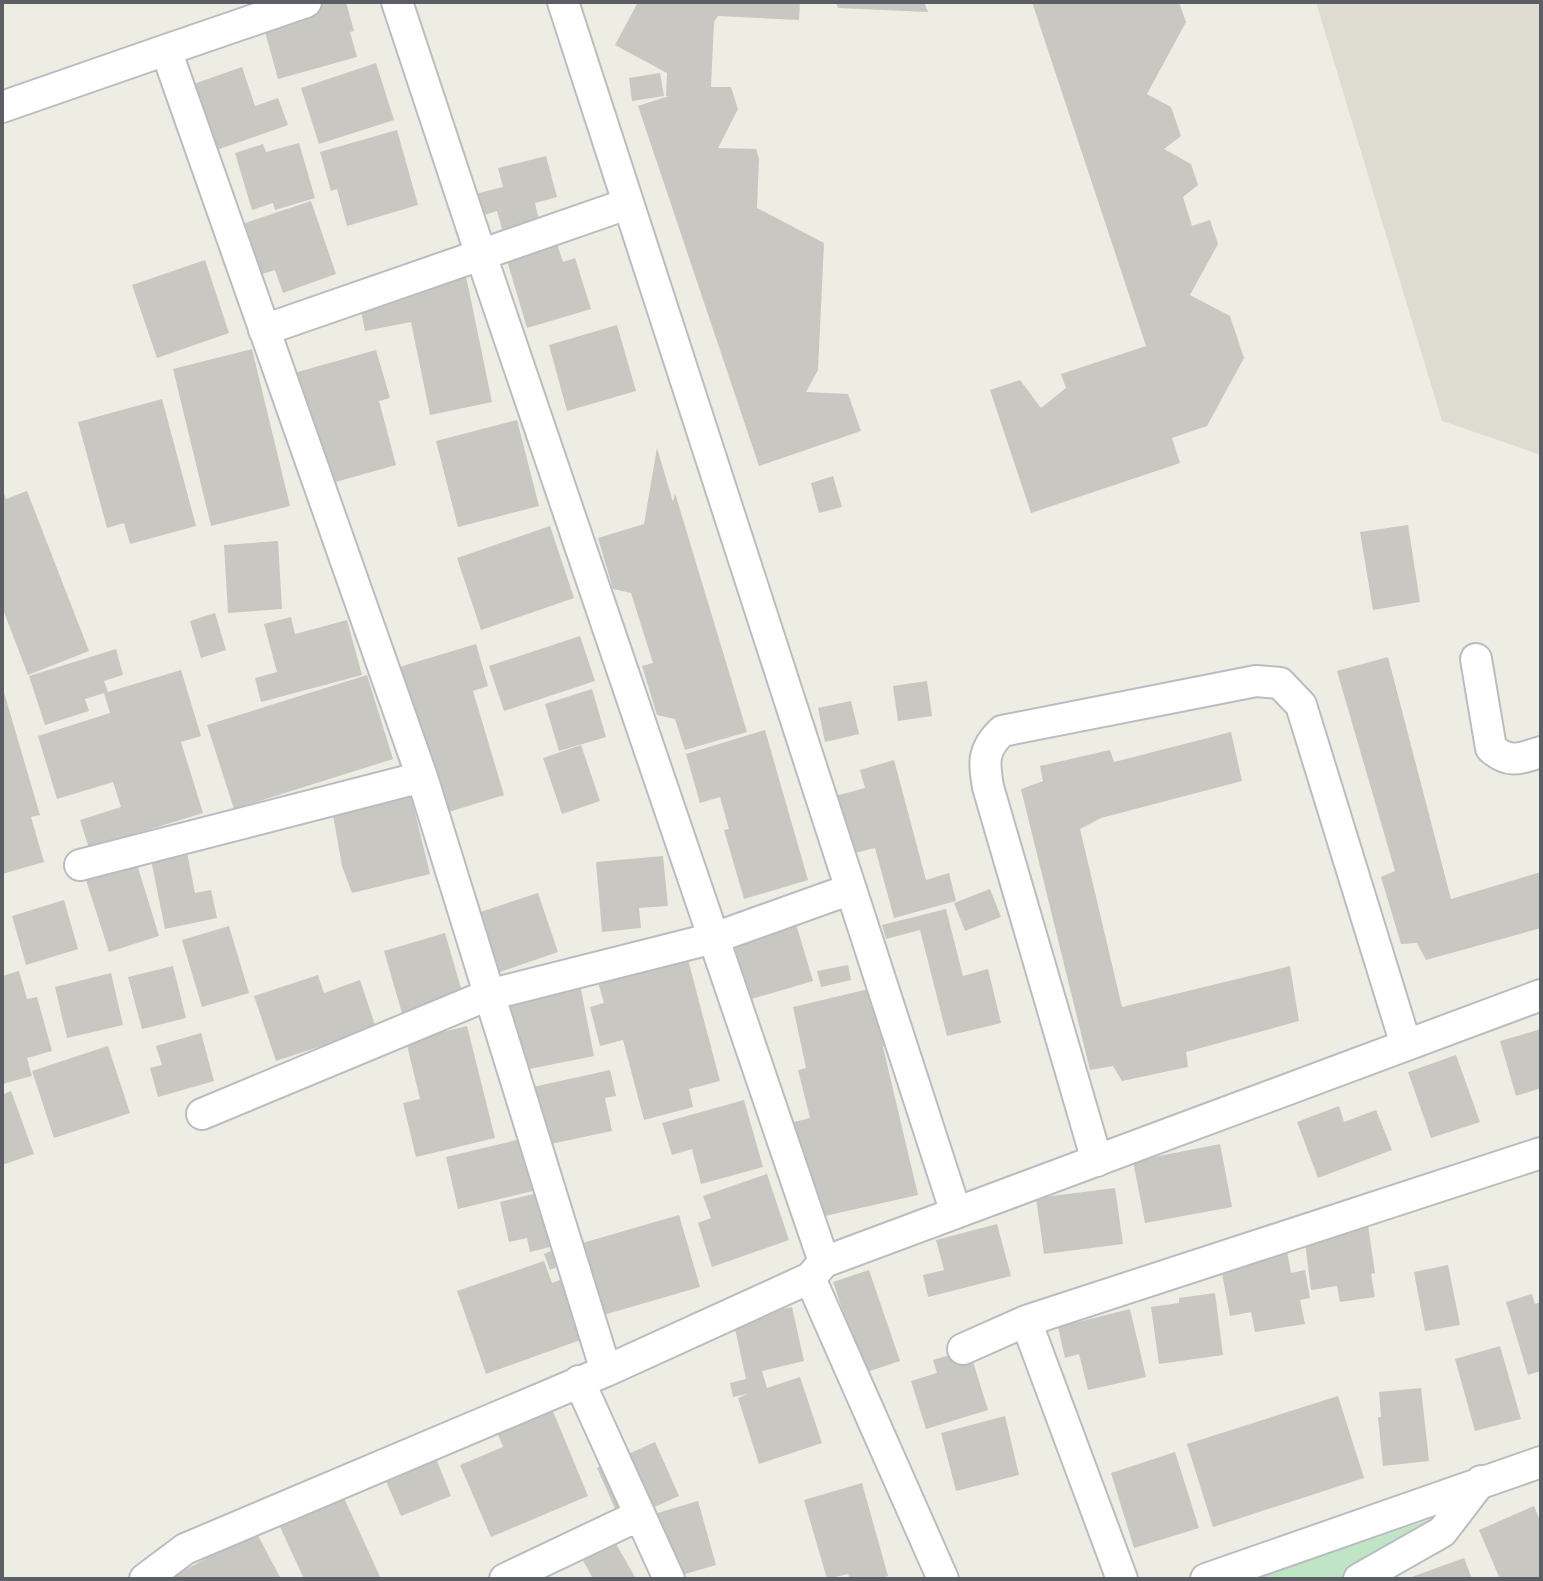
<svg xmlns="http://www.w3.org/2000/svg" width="1543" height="1581" font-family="Lato,sans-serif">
<rect width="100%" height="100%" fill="#eeede3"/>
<!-- education -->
<path fill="#dedcd1" d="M1316,2H1541V455L1442,421Z"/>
<!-- green -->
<path fill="#c0e5c6" d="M1437,1517L1374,1579H1253Z"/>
<!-- building -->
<path fill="#c8c7c1" d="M316,2H346L354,31L350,32L357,57L278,79L264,28Z
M638,2H800L799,20L718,16L714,22L711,87H731L738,109L718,148L756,149L759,159L757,208L824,243L818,370L806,392L848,394L861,431L759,466L638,106L669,96H666L667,73L615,45Z
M836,2H924L928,12L838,8Z
M1032,2H1179L1186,22L1147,94L1171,107L1181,136L1164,149L1191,164L1198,185L1183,197L1192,226L1210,220L1218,244L1190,295L1230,316L1244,358L1207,426L1172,438L1180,463L1031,513L990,390L1020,380L1041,408L1066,388L1061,374L1146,346Z
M376,63L394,120L319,144L301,88Z
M242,67L255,106L278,98L288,125L205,154L182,88Z
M660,73L664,96L632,101L629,78Z
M397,130L418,205L347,226L337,189L331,191L320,152Z
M299,143L315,198L275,210L273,203L252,210L235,153L263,144L266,152Z
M546,156L557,197L535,203L539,220L502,229L497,211L481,216L475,194L503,187L498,168Z
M311,201L336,274L283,293L275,270L262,274L245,223Z
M555,238L563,262L575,258L591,309L527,328L505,254Z
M205,260L229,333L157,358L132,285Z
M466,276L492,402L430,415L411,322L365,331L359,301Z
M617,325L636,391L567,411L549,345Z
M252,349L290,506L211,526L173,369Z
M376,350L390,398L379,401L396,465L325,485L294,373Z
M162,399L196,526L130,544L124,523L107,528L78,422Z
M517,420L539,506L458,527L436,441Z
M657,448L673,502L675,493L747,732L685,750L675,719L657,715L642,666L653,663L631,593L613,589L598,538L644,524Z
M833,476L842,507L819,513L811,483Z
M2,488L6,499L27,491L89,651L28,675L2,607Z
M1408,525L1420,602L1373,610L1360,532Z
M550,526L574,598L481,630L457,558Z
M278,541L282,609L228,613L224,545Z
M215,613L226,650L201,658L190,621Z
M291,617L295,634L347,620L362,675L261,702L255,678L277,672L264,624Z
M580,636L595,681L504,711L489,666Z
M476,644L488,686L473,691L504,795L439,815L396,668Z
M116,649L123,675L104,681L108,692L181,670L201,736L181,742L203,813L89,848L80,820L121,807L113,782L57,799L38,736L110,713L104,693L85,699L89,711L45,725L29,676Z
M1388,657L1451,899L1541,872V928L1426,960L1417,943L1401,944L1381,877L1395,871L1337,671Z
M367,675L393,759L234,809L207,725Z
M927,681L932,716L898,721L893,686Z
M3,689L40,815L31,817L44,862L2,874Z
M592,689L606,737L559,751L545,704Z
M851,701L859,734L825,742L818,708Z
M765,730L808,880L744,899L724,830L729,829L720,797L700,803L686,754Z
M1231,732L1242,781L1101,818L1080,829L1122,1007L1290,966L1299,1021L1186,1052L1188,1067L1122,1081L1113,1066L1090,1070L1021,789L1043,781L1040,766L1110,750L1114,762Z
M581,745L600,801L562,814L543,758Z
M894,760L926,880L949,873L956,901L894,918L875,848L851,854L835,796L865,788L860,770Z
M411,796L430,874L352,893L342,866L333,815Z
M185,842L195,893L211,890L217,918L165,929L149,850Z
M663,856L668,906L639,908L641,928L602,932L596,862Z
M136,861L159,936L109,952L85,877Z
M990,889L1001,917L965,931L954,903Z
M538,893L558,952L488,976L468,916Z
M64,900L78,949L26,965L12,916Z
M946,909L963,976L988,969L1001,1023L947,1036L920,930L886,939L882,925Z
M796,924L813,981L741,1002L724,945Z
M229,926L249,993L202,1007L182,940Z
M445,933L465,1002L404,1020L384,951Z
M686,952L720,1081L689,1089L693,1107L644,1120L623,1040L600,1046L590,1007L604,1003L596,975Z
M848,965L851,980L821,987L817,971Z
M173,966L186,1018L142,1029L128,977Z
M19,971L27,999L37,997L52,1051L27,1058L32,1076L2,1084V976Z
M111,973L123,1025L67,1038L55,987Z
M318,975L324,993L360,980L376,1028L276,1061L254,996Z
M580,984L594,1056L519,1071L505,999Z
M873,988L886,1046L883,1047L918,1195L816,1218L794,1122L810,1118L798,1070L806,1068L793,1007Z
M467,1026L495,1138L416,1157L403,1103L420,1099L406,1041Z
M1541,1029V1088L1516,1096L1500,1041Z
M201,1033L214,1081L158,1097L150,1068L162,1065L156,1046Z
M108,1046L130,1113L54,1138L32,1071Z
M1456,1055L1480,1122L1431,1138L1408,1072Z
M610,1070L616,1096L605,1098L612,1131L546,1145L533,1087Z
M11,1091L34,1154L2,1165V1095Z
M744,1100L763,1167L701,1184L692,1149L672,1155L662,1123Z
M1339,1106L1344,1122L1376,1110L1392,1150L1318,1178L1297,1122Z
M521,1139L533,1191L458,1209L446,1157Z
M1220,1144L1232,1207L1145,1223L1133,1161Z
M767,1174L789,1240L712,1267L698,1223L711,1218L703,1196Z
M1115,1188L1123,1244L1044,1254L1036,1198Z
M542,1192L554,1246L530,1252L527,1238L509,1242L500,1202Z
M679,1215L700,1287L600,1316L579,1244Z
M997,1224L1011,1276L928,1297L923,1275L944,1270L936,1240Z
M1368,1225L1375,1273L1371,1274L1375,1297L1340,1302L1337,1286L1311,1290L1304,1235Z
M557,1248L564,1264L550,1270L544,1254Z
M1287,1251L1291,1273L1305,1270L1310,1298L1300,1300L1305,1324L1255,1332L1251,1312L1230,1316L1220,1263Z
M544,1261L552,1283L565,1278L586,1338L486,1374L457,1291Z
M1448,1265L1460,1325L1425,1331L1414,1272Z
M869,1270L900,1361L864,1373L833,1282Z
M1215,1293L1223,1355L1159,1364L1151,1307L1179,1303V1298Z
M1532,1294L1535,1304L1541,1302V1371L1528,1375L1506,1302Z
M792,1307L804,1361L762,1371L767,1388L800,1377L822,1443L759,1464L738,1398L747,1394L733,1397L730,1383L746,1379L733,1320Z
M1130,1309L1146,1377L1088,1390L1079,1354L1065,1358L1058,1327Z
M1500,1346L1521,1419L1475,1431L1455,1359Z
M969,1349L988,1410L926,1429L911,1381L937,1373L933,1360Z
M1421,1388L1429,1461L1383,1466L1378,1417H1381L1379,1392Z
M1338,1396L1364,1478L1213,1527L1187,1444Z
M550,1404L588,1496L491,1537L460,1465L503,1447L495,1427Z
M1005,1416L1019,1475L956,1491L941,1433Z
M655,1442L679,1496L621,1522L597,1468Z
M431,1446L451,1496L401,1516L386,1481L409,1472L404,1458Z
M1175,1452L1199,1528L1134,1548L1111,1473Z
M862,1483L888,1576L878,1579H850L848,1574L827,1579L804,1500Z
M340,1489L381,1579H304L276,1518Z
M698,1501L716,1565L668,1579L637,1519Z
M1534,1506L1541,1523V1579H1500L1479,1530Z
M256,1532L281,1579H168Z
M610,1533L636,1579H593L578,1551Z
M1464,1558L1472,1579H1406Z"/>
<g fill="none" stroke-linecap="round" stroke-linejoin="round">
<!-- minor casing -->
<g stroke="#bbbcc2" stroke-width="34">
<path id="minor" d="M397,2L481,255L824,1262
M563,2L956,1213
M166,50L306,2
M2,107L166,50L422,777L606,1371
M264,330L627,204
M1476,659L1491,748C1509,764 1519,759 1541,752
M80,865L422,777
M202,1114L488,995L714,938L851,889
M1097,1161L988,787C984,762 982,750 1002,731L1256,681L1280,683L1301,705L1406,1045
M810,1278L943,1579
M1026,1321L1122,1579
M963,1349L1026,1321L1541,1153
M579,1381L669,1579
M145,1579L185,1549L606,1371L810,1278L824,1262L1541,995
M505,1579L640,1515
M1206,1579L1541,1462
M1359,1579L1442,1532L1481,1481"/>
</g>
<!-- minor -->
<use href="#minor" stroke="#fff" stroke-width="30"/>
</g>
<!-- border -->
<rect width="1543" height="1581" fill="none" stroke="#5b5e64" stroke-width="8"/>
</svg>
